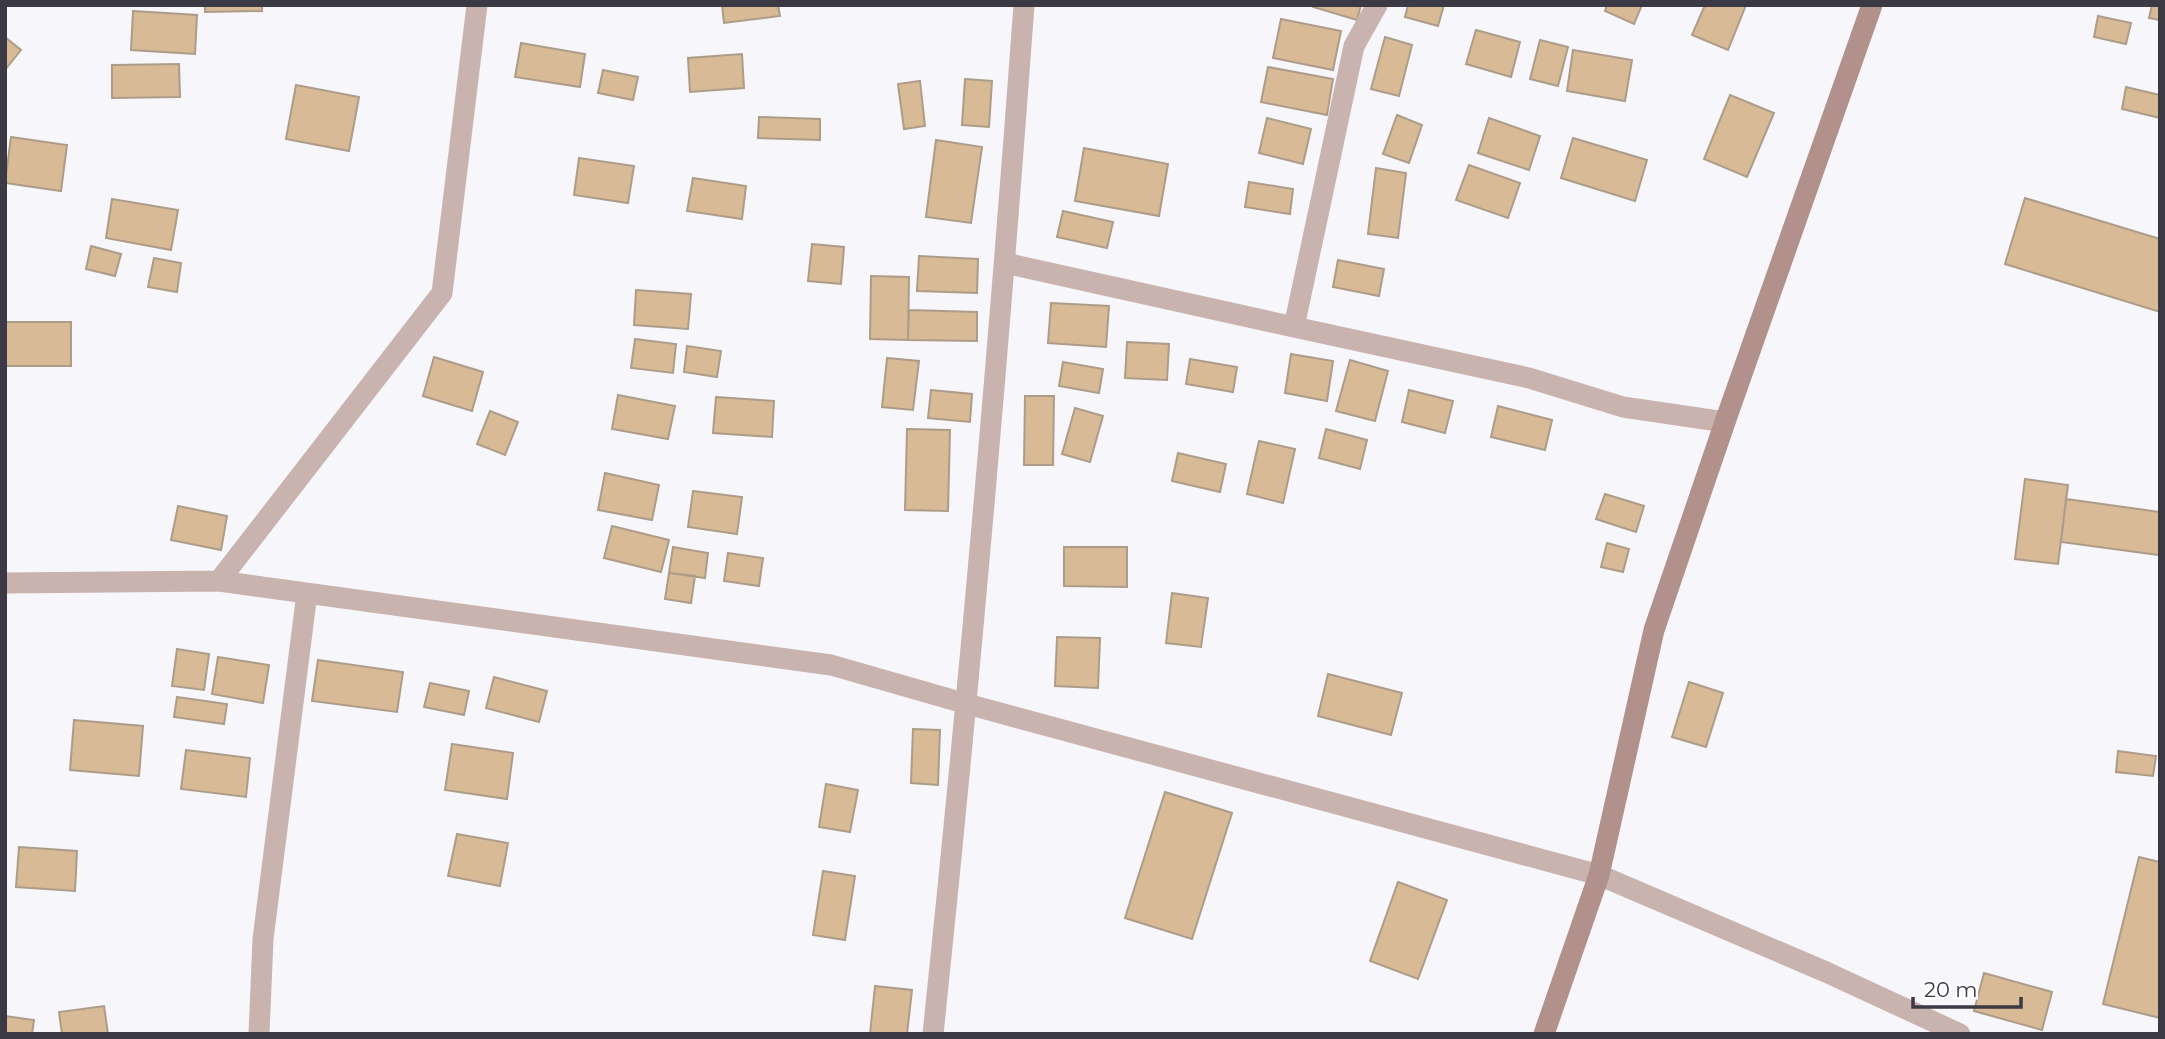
<svg xmlns="http://www.w3.org/2000/svg" width="2165" height="1039" font-family="Montserrat,sans-serif">
<rect width="100%" height="100%" fill="#f7f6fb"/>
<!-- building -->
<path fill="#d8ba96" stroke="#ac9c88" stroke-width="2" d="M205,5H262V11L205,12Z
M722,5H778L780,16L724,23Z
M1314,5H1361L1357,20L1313,7Z
M1408,5H1444L1438,26L1405,17Z
M1607,5H1642L1634,24L1605,11Z
M1705,5H1746L1728,50L1692,35Z
M2152,5H2160V20L2149,18Z
M133,11L197,15L195,54L131,50Z
M2098,16L2131,23L2126,44L2094,37Z
M1281,19L1341,31L1333,70L1273,58Z
M1476,30L1520,42L1511,77L1466,64Z
M5,37L21,50L5,70Z
M1385,37L1412,45L1399,96L1371,89Z
M1540,40L1568,47L1558,86L1530,79Z
M521,43L585,54L580,87L515,77Z
M1573,50L1632,60L1625,101L1567,91Z
M742,54L744,88L690,92L688,58Z
M179,64L180,97L112,98V65Z
M1268,67L1333,79L1327,115L1261,102Z
M603,70L638,77L633,100L598,93Z
M965,79L992,81L989,127L962,125Z
M920,81L925,126L904,129L898,84Z
M296,85L359,97L349,151L286,139Z
M2126,87L2160,95V118L2122,109Z
M1730,95L1774,113L1747,177L1704,159Z
M1397,115L1422,125L1409,163L1383,154Z
M759,117L820,119V140L758,138Z
M1267,118L1311,129L1303,164L1259,153Z
M1489,118L1540,136L1529,170L1478,153Z
M11,137L67,145L61,191L5,183Z
M1573,138L1647,160L1635,201L1561,178Z
M936,140L982,147L971,223L926,217Z
M1084,148L1168,164L1159,216L1075,201Z
M579,158L634,166L628,203L574,195Z
M1469,165L1520,183L1508,218L1456,200Z
M1376,168L1406,173L1398,238L1368,234Z
M693,178L746,186L742,219L687,211Z
M1249,182L1293,189L1290,214L1245,207Z
M2025,198L2160,239V312L2005,264Z
M112,199L178,210L171,250L106,238Z
M1063,211L1113,222L1107,248L1057,237Z
M812,244L844,247L841,284L808,281Z
M91,246L121,254L115,276L86,269Z
M919,256L978,259L977,293L917,291Z
M154,258L181,263L177,292L148,287Z
M1338,260L1384,269L1379,296L1333,287Z
M871,276L909,277L908,340L870,339Z
M636,290L691,294L688,329L634,325Z
M1051,303L1109,306L1106,347L1048,343Z
M909,310L977,312V341L908,340Z
M5,322H71V366H5Z
M635,339L676,344L673,373L631,368Z
M1127,342L1169,344L1167,380L1125,378Z
M687,346L721,351L717,377L684,372Z
M1291,354L1333,361L1327,401L1285,393Z
M434,357L483,372L472,411L423,396Z
M887,358L919,361L913,410L882,407Z
M1190,359L1237,367L1233,392L1186,384Z
M1350,360L1388,371L1375,421L1336,411Z
M1063,362L1103,369L1099,393L1059,386Z
M931,390L972,394L970,422L928,418Z
M1409,390L1453,401L1445,433L1402,422Z
M618,395L675,406L668,439L612,429Z
M1025,396H1054L1053,465H1024Z
M716,397L774,401L772,437L713,433Z
M1498,406L1552,420L1545,450L1491,437Z
M1075,408L1103,416L1090,462L1062,454Z
M490,411L518,422L505,455L477,444Z
M907,429L950,430L948,511L905,510Z
M1326,429L1367,440L1360,469L1319,458Z
M1259,441L1295,449L1283,503L1247,494Z
M1178,453L1226,464L1220,492L1172,481Z
M605,473L659,485L652,520L598,510Z
M2025,479L2068,485L2058,564L2015,559Z
M693,491L742,497L737,534L688,527Z
M1605,494L1644,506L1636,532L1596,519Z
M2066,499L2160,512L2159,555L2061,542Z
M178,506L227,516L221,550L171,540Z
M612,526L669,540L661,572L604,558Z
M1607,543L1629,549L1623,572L1601,567Z
M673,547L708,553L705,578L669,573Z
M1064,547H1127V587L1064,586Z
M728,553L763,558L759,586L724,581Z
M669,573L695,576L691,603L665,599Z
M1172,593L1208,598L1201,647L1166,643Z
M1057,637L1100,638L1098,688L1055,686Z
M177,649L209,654L204,690L172,686Z
M218,657L269,665L263,703L212,694Z
M318,660L403,672L397,712L312,701Z
M1328,674L1402,693L1391,735L1318,716Z
M494,677L547,691L539,722L486,708Z
M1689,682L1723,693L1706,747L1672,737Z
M430,683L469,691L464,715L424,707Z
M177,697L227,704L224,724L174,717Z
M74,720L143,726L139,776L70,770Z
M913,729L940,730L938,785L911,783Z
M452,744L513,753L507,799L445,790Z
M186,750L250,758L246,797L181,789Z
M2118,751L2156,756L2153,776L2116,772Z
M826,784L858,790L850,832L819,827Z
M1165,792L1232,813L1192,939L1125,918Z
M457,834L508,843L500,886L448,876Z
M19,847L77,851L75,891L16,887Z
M2139,857L2160,862V1018L2103,1004Z
M823,871L855,876L845,940L813,935Z
M1398,882L1447,900L1418,979L1370,961Z
M1984,973L2052,992L2042,1030L1974,1011Z
M875,986L912,990L907,1034H870Z
M104,1006L108,1034H62L59,1012Z
M5,1016L34,1020L32,1034H5Z"/>
<g fill="none" stroke-linecap="round" stroke-linejoin="round">
<!-- street -->
<path stroke="#c9b3af" stroke-width="21" d="M1377,5L1354,46L1294,327L1529,378L1623,407L1725,422
M1005,263L1294,327
M219,581L442,293L477,5
M5,583L219,581L831,665L967,704L1599,875L1826,972L1960,1034
M259,1034L263,939L307,593
M933,1034C969,691 999,349 1024,5"/>
<!-- secondary -->
<path stroke="#b2918c" stroke-width="21" d="M1544,1034L1599,875L1654,630L1725,422L1872,5"/>
</g>
<!-- border -->
<rect width="2165" height="1039" fill="none" stroke="#3b3943" stroke-width="14"/>
<!-- scale -->
<path d="M1913 997v10h108v-10" fill="none" stroke="#3b3943" stroke-width="3.5"/>
<text x="1924" y="997" font-size="21" fill="#3b3943" stroke="#ffffff" stroke-width="5" paint-order="stroke">20 m</text>
</svg>
